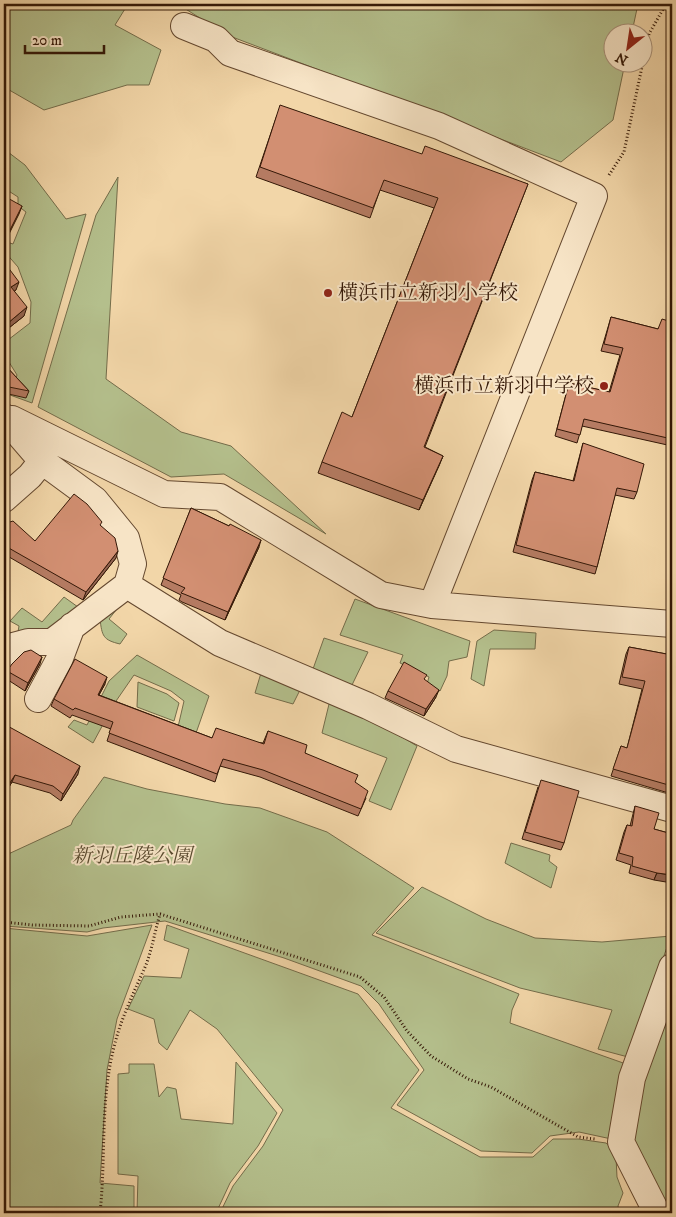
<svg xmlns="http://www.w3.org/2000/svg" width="676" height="1217" font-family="'IM FELL DW Pica','Noto Serif JP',serif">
<rect width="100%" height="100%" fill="#f2d6a8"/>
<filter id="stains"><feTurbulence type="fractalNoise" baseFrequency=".004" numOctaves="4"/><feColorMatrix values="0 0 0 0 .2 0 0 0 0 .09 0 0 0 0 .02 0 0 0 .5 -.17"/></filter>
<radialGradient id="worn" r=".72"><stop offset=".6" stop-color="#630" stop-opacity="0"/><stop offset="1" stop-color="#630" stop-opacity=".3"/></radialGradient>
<!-- green -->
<path fill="#b4bf8c" stroke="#746c4a" d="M4,4H128L115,25L161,50L149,85H127L44,110L4,87Z
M174,4H638L632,32H614V62L625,63L613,120L561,162L227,35L184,8Z
M4,149L25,165L66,219L86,214L32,403L10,395L17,375L4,354V343L30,323L31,302L18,267L4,251V241L13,244L26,212L18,206V197L4,188Z
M118,177L106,379L181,432L231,446L326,534L224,474L171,477L38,407L96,215Z
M64,597L78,607L50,636L17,638L19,626L10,621L22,608L42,622Z
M355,599L470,641L467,657L449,661L447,676L440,691L427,684L429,677L400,663L403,655L340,635Z
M124,600L109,619L127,634L120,644C103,640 102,636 100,619Z
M494,630L536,633L535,649H490L484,686L471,679L477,641Z
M324,638L368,652L352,685L313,669Z
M137,655L209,696L195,736L178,727L184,701L171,691L134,675L114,704L93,743L68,727L74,720L87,725L109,681Z
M261,673L300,690L293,704L255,693Z
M138,682L167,694L179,703L174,721L137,707Z
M330,700L367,716L417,746L391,810L369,801L387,758L322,733Z
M104,777L147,789L225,804L260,808L327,832L414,888L372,935L519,994L512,1010L510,1023L643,1070L672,998V1213H662L630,1143L579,1132L550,1136L532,1153L481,1151L397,1105L424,1070L379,1004L361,986L284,958L165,921L103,928L87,932L4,926V856L71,825L73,820Z
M511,843L550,855L549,861L557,867L551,888L505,863Z
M422,887L486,919L535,938L602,942L671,936L628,1057L598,1049L612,1010L520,988L376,933Z
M152,925L117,1019L107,1070L100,1183L134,1186V1213H4V928L87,936Z
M167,925L358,994L419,1070L391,1108L480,1157H533L553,1139H578L606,1143L611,1147L616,1157L617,1177L623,1193L618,1206L619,1213H220L233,1186L263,1146L283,1110L217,1029L190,1010L167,1050L159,1043L154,1019L128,1009L144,976L181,978L189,949L164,940Z
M236,1062L277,1113L258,1146L230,1183L216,1213H137L138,1176L118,1174V1074L129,1073V1064H154L159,1097L167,1087L176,1089L181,1119L233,1124Z"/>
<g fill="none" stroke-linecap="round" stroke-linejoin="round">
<!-- minor casing -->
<g stroke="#64482f" stroke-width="28">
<path id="minor" d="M184,26L216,39L230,53L439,126L594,196L432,605
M4,417L42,461L95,500L126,538L133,564L127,585L220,643L368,706L456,749L672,809
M12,419L164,494L220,497L381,595L432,605L672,624
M4,499L30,476L42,461
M4,657L13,646L28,642H52L127,585
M38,699L60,658L72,626
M657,1213L621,1142L632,1078L672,967"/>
</g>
<!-- path -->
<path stroke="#341807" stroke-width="3" stroke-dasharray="1 2.5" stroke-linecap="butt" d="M644,59L649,34L666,4
M609,175L624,152L643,62
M4,922L32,925L89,926L121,917L160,914L360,977L384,997L407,1031L431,1056L468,1079L491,1087L578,1137L595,1139
M100,1213C106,1158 100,1101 114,1047C121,1018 134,992 146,965C152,949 155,931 160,914"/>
<!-- minor -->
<use href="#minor" stroke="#f7e4c6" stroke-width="26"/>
</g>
<!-- wall -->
<path fill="#b57b62" stroke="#341807" d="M277,115L528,184L425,447L443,456L419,510L318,473L322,462L352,417L434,208L380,190L370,218L256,177Z
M4,262L16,290L14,291L24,316L5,331L4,329Z
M611,317L658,329L672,322V446L582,426L577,443L555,436L569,383L609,392L620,355L601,351Z
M4,364L29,391L26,398L4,393Z
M583,443L637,492L634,499L615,495L597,567L595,574L513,552L532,480L535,472L573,481Z
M191,508L229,526L259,547L225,620L182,602L179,600L181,595L161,585Z
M4,524L35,541L101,526L116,558L83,600L4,554Z
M629,647L672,655V794L611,776L621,746L627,748L642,689L619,684L626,654Z
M40,664L25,691L5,678L7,671Z
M425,680L436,697L424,716L385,698L388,691Z
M105,684L99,695L212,738L263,743L268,731L305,753L355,782L366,798L358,816L260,777L220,766L215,782L107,741L111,729L72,715L70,718L51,706L54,699Z
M4,724L78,774L61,801L50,793L12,782L4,795Z
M538,787L564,843L561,850L522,839Z
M635,806L654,829L672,834L654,880L629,873L631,865L616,860L624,832L627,825L630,826Z"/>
<!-- shaded-wall -->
<path fill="#936450" stroke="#341807" d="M22,206L19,214L4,244V242Z
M19,282L16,290L8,295L11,287Z
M27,307L24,316L5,331L8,323Z
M443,456L439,466L419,510L423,500Z
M261,540L259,547L225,620L228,612Z
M118,551L116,558L83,600L86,592Z
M42,657L40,664L25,691L28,683Z
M107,677L105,684L95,702L98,695Z
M439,690L436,697L424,716L426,709Z
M80,766L78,774L61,801L63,794Z
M15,775L12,782L4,795V792Z
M657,873L672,875V883L654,880Z"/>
<!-- building -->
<path fill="#d28f72" stroke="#341807" d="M280,105L422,154L425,146L528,184L424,447L443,456L423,500L322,462L342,412L352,417L438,198L384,180L373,208L260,167Z
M4,196L22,206L4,242Z
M4,262L19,282L11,287L27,307L8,323L4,318Z
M611,317L658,329L662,319L672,322V439L584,419L580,435L557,429L569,383L610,392L623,348L604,344Z
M4,364L29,391L4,386Z
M583,443L644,464L637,492L617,488L597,567L516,545L535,472L574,481Z
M4,464L7,467L4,471Z
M74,494L87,504L102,522L100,525L115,538L118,551L86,592L7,547L4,551V524L13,521L35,541Z
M191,508L229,526L230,524L261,540L228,612L184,594L181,593L185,588L163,578Z
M629,647L672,655V786L613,769L621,746L627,748L645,681L622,677Z
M31,650L42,657L28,683L7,671L12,664L24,652Z
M75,659L107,677L98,695L212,738L216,728L264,744L268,731L307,745L305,753L358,775L355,782L368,791L361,809L263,770L223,759L217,774L109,733L113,722L75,708L73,710L54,699Z
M404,662L427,675L424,679L439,690L426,709L388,691Z
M4,724L80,766L63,794L53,786L15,775L4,792Z
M541,780L579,791L564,843L525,832Z
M635,806L659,813L654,829L672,834V875L657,873L632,866L633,857L619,853L627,825L632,826Z"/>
<!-- markers -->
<g fill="#8f2418" stroke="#f7e4c6" stroke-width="2">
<circle cx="328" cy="293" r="5"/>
<circle cx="604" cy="386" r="5"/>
</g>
<g text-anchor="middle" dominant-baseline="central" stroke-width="4" stroke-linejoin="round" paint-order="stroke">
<!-- poi labels -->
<g font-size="20" fill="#341807" stroke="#f7e4c6" text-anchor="start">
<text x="338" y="293">横浜市立新羽小学校</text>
<text x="594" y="386" text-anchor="end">横浜市立新羽中学校</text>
</g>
<!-- park labels -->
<g font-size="20" font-style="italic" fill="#5a4a2f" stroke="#f7e4c6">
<text x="132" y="856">新羽丘陵公園</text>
</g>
</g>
<!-- margin -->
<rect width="676" height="1217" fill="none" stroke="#f2d6a8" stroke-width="20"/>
<rect x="5" y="5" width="666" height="1207" fill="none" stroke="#341807" stroke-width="2.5"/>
<rect x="10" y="10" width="656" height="1197" fill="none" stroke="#341807"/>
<!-- north arrow -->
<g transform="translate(628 48) rotate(210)"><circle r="24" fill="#f7e4c6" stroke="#a9927a"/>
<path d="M0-4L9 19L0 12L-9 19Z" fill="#8f2418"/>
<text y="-8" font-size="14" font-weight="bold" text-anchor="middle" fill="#341807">N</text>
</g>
<!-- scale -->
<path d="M25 45v8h79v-8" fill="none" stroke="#341807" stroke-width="2.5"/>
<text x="32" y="45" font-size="15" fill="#341807" stroke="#f7e4c6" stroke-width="4" paint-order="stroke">20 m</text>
<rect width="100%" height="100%" filter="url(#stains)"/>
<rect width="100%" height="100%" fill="url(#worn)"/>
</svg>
